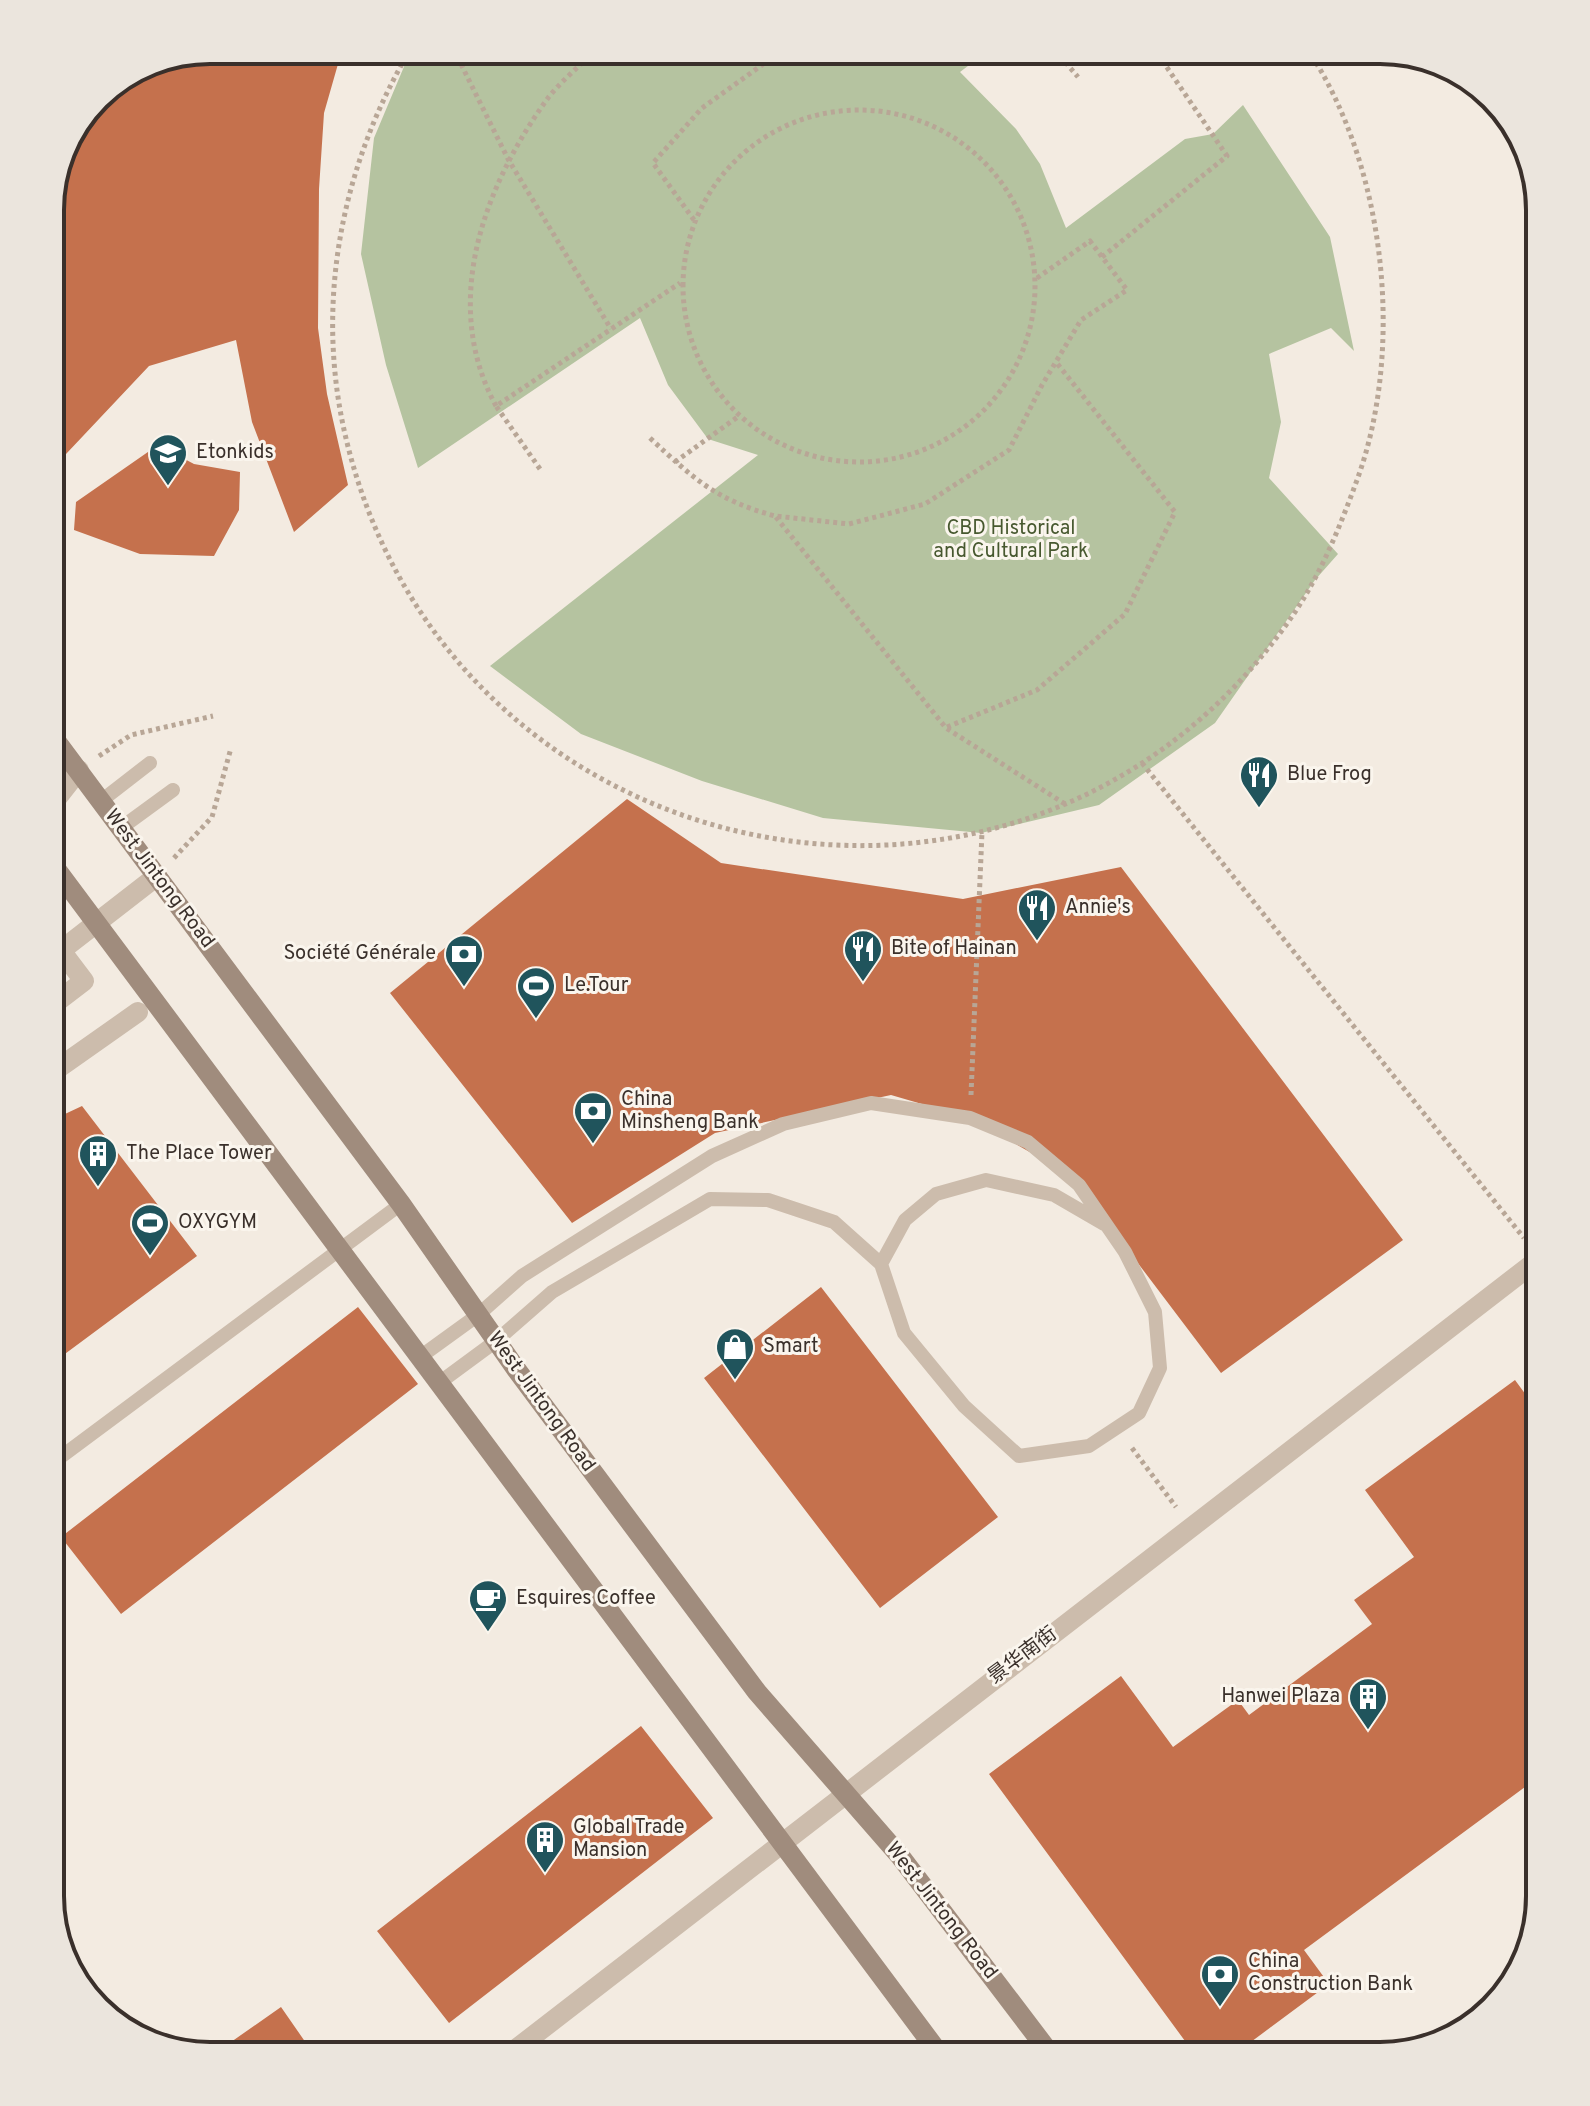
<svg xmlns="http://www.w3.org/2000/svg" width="1590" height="2106" font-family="Overpass,'Noto Sans SC',sans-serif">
<rect width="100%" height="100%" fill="#f3ebe1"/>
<!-- green -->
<path fill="#b5c3a0" d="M411,50H989L960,72L1016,129L1040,164L1066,228L1185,139L1213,134L1243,105L1330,237L1354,351L1331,328L1269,354L1281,422L1269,478L1338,554L1315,580L1215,723L1099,805L981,833L823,818L702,781L581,734L490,666L758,455L708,439L668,385L640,318L418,468L386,365L361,254L374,138Z"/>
<!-- building -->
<path fill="#c5714d" d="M210,50H342L324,113L319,189L318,328L327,394L348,485L294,532L252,422L236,340L149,366L50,471V199L67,139L104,90L149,62Z
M158,445L194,464L240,472L239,510L214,556L140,554L74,530L76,502Z
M627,799L721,863L963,899L1121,867L1403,1240L1221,1373L1072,1176L970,1118L891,1095L715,1133L572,1223L390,993Z
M82,1106L197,1256L50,1365V1121Z
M821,1287L998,1517L880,1608L704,1378Z
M358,1307L418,1384L121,1614L61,1537Z
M1515,1380L1540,1414V1776L1304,1950L1329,1984L1232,2056H1196L989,1774L1121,1676L1173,1747L1238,1700L1249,1715L1372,1624L1354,1600L1414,1557L1365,1490Z
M641,1726L713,1818L449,2023L377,1931Z
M281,2007L315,2056H211Z
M740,2043L782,2055V2056H724Z"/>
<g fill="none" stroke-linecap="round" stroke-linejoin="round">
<!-- path -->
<path stroke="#b8a696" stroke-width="5" stroke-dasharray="4 4" stroke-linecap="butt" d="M410,50C343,163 316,296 343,425C438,873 1012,998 1283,629C1317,584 1338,532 1357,480C1405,349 1386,167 1308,50
M454,50L508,159L611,329
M669,50L673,58L684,50
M1055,50L1078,77
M683 286a176 176 0 1 1 352 0a176 176 0 1 1-352 0Z
M694,220L653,163L702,108L762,65L754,50
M1102,257L1227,156L1166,66
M1037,278L1090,241L1127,290L1081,320L1042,385L1009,450L925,504L849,524L775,516L946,728L1065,804
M496,406C440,303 484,186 548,98C561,81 580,66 595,50
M650,438C694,479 716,500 775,516
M675,462L739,416
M540,469L496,406L680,283
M947,727L1037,690L1125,614L1175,512L1056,362
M99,756L131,735L213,716
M1142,763L1524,1238
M174,858L212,817L231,748
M971,1095L982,832
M1132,1448L1176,1507"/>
<!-- service -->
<path stroke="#ccbcac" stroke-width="14" d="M101,801L150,763
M121,828L173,790
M881,1264L905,1220L936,1194L986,1180L1054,1195L1104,1224
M420,1357L478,1315L522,1276L712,1156L783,1124L871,1103L970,1118L1028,1142L1079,1185L1125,1252L1155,1312L1160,1368L1139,1413L1089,1446L1019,1456L964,1406L904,1333L881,1264L834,1222L768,1200L710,1199L552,1292L496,1341L439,1383
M50,1465L401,1204"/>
<!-- pedestrian -->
<path stroke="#ccbcac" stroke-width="20" d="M50,807L79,770
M50,959L157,876
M50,1007L84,981L50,936
M50,1074L138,1012"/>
<!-- minor -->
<path stroke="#ccbcac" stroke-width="20" d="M507,2056L1540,1258"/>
<!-- secondary -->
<path stroke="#a08c7d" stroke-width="20" d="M50,733L401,1204L516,1369L757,1692L900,1856L1052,2056
M50,861L941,2056"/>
</g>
<!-- icons -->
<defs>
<g id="school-pin" transform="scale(2)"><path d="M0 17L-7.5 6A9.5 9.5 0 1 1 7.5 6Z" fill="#20545c" stroke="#faf5ed"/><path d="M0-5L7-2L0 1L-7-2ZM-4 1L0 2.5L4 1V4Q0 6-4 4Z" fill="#fff"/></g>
<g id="restaurant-pin" transform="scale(2)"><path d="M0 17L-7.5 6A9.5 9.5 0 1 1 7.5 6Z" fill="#20545c" stroke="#faf5ed"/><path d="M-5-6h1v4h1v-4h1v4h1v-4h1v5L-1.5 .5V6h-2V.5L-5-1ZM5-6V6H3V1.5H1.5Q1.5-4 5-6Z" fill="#fff"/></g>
<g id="bank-pin" transform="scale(2)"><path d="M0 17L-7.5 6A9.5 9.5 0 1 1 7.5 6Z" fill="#20545c" stroke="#faf5ed"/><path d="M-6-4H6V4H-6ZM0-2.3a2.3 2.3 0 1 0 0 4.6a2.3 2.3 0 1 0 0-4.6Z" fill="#fff"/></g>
<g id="stadium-pin" transform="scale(2)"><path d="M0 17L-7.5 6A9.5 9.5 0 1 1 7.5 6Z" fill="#20545c" stroke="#faf5ed"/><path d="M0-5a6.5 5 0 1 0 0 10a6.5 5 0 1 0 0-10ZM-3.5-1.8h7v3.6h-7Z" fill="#fff"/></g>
<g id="building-pin" transform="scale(2)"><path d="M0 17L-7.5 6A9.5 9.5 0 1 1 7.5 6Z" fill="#20545c" stroke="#faf5ed"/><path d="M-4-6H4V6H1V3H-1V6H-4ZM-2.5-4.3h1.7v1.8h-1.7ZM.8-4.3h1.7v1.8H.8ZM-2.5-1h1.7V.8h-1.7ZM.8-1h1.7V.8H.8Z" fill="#fff"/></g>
<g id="shop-pin" transform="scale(2)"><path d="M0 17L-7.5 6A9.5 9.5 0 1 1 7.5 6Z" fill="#20545c" stroke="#faf5ed"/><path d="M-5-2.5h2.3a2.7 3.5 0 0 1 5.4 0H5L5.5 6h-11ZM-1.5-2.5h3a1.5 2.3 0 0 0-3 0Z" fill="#fff"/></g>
<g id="cafe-pin" transform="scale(2)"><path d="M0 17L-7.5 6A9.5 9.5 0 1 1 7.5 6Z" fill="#20545c" stroke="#faf5ed"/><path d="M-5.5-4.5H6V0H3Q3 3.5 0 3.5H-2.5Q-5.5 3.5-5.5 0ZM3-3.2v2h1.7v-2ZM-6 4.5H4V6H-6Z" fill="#fff"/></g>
</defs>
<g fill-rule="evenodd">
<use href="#school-pin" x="168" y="453"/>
<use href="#restaurant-pin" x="1259" y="775"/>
<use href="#restaurant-pin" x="1037" y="908"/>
<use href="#restaurant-pin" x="863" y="949"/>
<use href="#bank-pin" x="464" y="954"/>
<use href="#stadium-pin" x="536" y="986"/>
<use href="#bank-pin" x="593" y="1111"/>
<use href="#building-pin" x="98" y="1154"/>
<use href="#stadium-pin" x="150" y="1223"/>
<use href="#shop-pin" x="735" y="1347"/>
<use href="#cafe-pin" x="488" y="1599"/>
<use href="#building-pin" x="1368" y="1697"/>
<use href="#building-pin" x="545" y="1840"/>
<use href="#bank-pin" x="1220" y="1974"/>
</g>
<g text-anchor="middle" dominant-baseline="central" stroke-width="6" stroke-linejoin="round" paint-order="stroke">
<!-- poi labels -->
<g font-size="20" fill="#3a302b" stroke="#faf5ed" text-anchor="start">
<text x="196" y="453">Etonkids</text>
<text x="1287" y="775">Blue Frog</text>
<text x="1065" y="908">Annie's</text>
<text x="891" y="949">Bite of Hainan</text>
<text x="436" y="954" text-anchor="end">Société Générale</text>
<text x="564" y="986">Le.Tour</text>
<text x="621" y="1100">China<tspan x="621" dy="23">Minsheng Bank</tspan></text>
<text x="126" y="1154">The Place Tower</text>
<text x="178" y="1223">OXYGYM</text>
<text x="763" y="1347">Smart</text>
<text x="516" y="1599">Esquires Coffee</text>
<text x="1340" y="1697" text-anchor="end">Hanwei Plaza</text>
<text x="573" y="1828">Global Trade<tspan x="573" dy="23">Mansion</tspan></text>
<text x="1248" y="1962">China<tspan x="1248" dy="23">Construction Bank</tspan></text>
</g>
<!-- park labels -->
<g font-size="20" fill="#47582f" stroke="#faf5ed">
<text x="1011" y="529">CBD Historical<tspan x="1011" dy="23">and Cultural Park</tspan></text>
</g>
<!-- street labels -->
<g font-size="20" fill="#3a302b" stroke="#faf5ed">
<text transform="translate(159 879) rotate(53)">West Jintong Road</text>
<text transform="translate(541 1402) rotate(54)">West Jintong Road</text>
<text transform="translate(1023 1656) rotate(-37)">景华南街</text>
<text transform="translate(941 1911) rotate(52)">West Jintong Road</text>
</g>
</g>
<!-- crop -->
<path d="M0 0H1590V2106H0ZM210 64H1380A146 146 0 0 1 1526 210V1896A146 146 0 0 1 1380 2042H210A146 146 0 0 1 64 1896V210A146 146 0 0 1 210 64Z" fill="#ebe5dd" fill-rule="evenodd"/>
<path fill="none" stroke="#3a302b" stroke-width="4" d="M210 64H1380A146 146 0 0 1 1526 210V1896A146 146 0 0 1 1380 2042H210A146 146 0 0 1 64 1896V210A146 146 0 0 1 210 64Z"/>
</svg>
